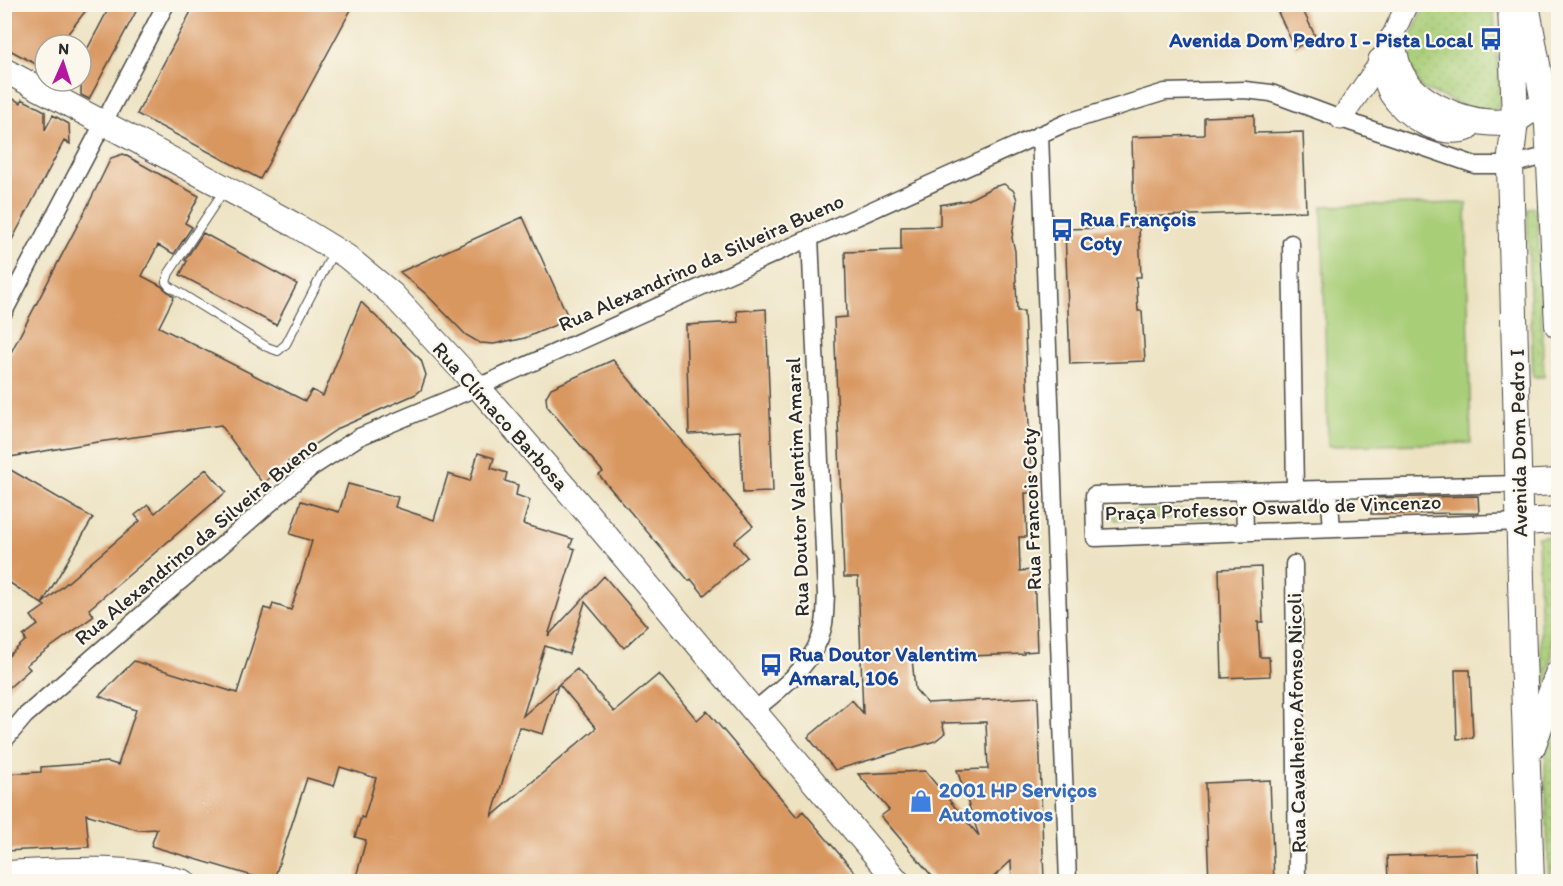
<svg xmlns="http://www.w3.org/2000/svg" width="1563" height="886" font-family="Itim,sans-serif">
<defs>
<pattern id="grass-dots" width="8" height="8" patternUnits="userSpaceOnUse" patternTransform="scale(1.5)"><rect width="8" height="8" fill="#a9ce78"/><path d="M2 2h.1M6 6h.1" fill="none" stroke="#92b168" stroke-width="1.8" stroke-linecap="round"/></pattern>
</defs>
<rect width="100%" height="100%" fill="#fbf7ec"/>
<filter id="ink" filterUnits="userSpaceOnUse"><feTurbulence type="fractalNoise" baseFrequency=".0167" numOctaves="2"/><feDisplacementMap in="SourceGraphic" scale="12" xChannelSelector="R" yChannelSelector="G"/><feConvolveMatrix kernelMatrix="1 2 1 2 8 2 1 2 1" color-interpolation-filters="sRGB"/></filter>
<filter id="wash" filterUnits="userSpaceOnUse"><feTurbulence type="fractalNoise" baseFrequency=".008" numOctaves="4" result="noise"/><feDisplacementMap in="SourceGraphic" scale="24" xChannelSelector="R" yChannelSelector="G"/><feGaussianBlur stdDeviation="1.35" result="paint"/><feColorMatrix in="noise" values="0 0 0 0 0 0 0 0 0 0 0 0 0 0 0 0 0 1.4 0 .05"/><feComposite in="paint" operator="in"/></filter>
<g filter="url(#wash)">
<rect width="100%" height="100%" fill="#ede3c3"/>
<!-- grass -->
<path fill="url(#grass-dots)" stroke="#6a7c52" stroke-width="1.5" d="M1425,5H1493L1501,99C1497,111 1490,113 1478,112L1421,88L1407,59L1408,43Z
M1537,207L1544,377H1533L1527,208Z
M1225,508L1229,510L1228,515L1226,517L1123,520H1115L1113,512L1116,511Z
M1550,536L1552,654L1540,713H1537L1541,655L1538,537Z
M1550,712H1553L1558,822V881L1549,882L1545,768Z"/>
<!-- pitch -->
<path fill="#a9ce78" stroke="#6a7c52" stroke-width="1.5" d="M1466,203L1471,443L1328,446L1322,206Z"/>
<g id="blocks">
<!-- building -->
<path fill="#d99761" d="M4,4H91L59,45H45V69L4,47Z
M111,4H140L89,99L81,95V61Z
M195,4H354L260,179L137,114Z
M1274,4H1300L1316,38L1295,48Z
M4,94L21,103L22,99L45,111V130L53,115L69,124L70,144L64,141L4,255Z
M1254,115V133L1303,132L1306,211L1134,217L1132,137L1204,135V117Z
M123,154L199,196L185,223L192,227L174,254L158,245L142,276L161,286L174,297L159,327L305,401L312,390L323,396L361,302L421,360L426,375L421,390L416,394L339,428L288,462L263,484L221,425L91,443L4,458V358H8L87,207L111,158Z
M1004,184L1014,191L1017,200L1012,238L1015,251L1017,311H1024L1032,493H1025L1027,537H1019L1020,571L1034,570L1037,651L1024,652V654L912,658L915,689L927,703L1038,697L1044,882H1012L1011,861L988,882H937L881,816L889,810L858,774L925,771L979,836L957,770L988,769L986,722L942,723L945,733L935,741L835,770L808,737L852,700L863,713L858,577H844L834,318L847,317L845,252L901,250V227L940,226V205L968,200L993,187Z
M523,217L569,319L525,338L512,341V340L494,344L480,343L466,335L426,294L400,272Z
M1139,227L1141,277H1136L1138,311H1142L1145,361L1070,364L1065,229Z
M203,233L297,284L276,325L180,275L187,261L185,260Z
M766,309L773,492L743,493L740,431L689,434L686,325L738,322L737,311Z
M613,360L753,526L734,542L747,557L704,595L691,579L689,581L599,475L603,472L547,406L546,397L551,388Z
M478,453L494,458L491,468L507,473L505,481L518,485L516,495L530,500L523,524L573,539L570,547L575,549L548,636L604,576L647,626L624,648L585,602L569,654L545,646L523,716L558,685L543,734L519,727L492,816L596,728L559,684L577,669L614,712L659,674L697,720L707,711L797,817L803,811L863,882H376L356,877L366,840L355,837L361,817L364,818L376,778L340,767L334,786L307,778L273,882L151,846L157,829L138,830L86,814L89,847L4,851V774L41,772V767L108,762L118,765L136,710L99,696L134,661L237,693L264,608L271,610L273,604L291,610L312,541L290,534L301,501L339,512L348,484L398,497L395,507L434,520L448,474L470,481Z
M4,466L93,518L42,604L4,579Z
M206,469L226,492L89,609L94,616L26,665L30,669L4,692V660L26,640L23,636L38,625L31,616L45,606L42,604L140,521L135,515L148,505L155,513Z
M1478,496L1479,513L1371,514V498Z
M1261,567L1263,622H1258L1260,657H1269L1270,676L1222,678L1219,569Z
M1455,670H1470L1473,738L1457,739Z
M1270,780L1274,882H1209L1205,783Z
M1477,853L1479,882H1388L1387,856Z"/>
</g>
</g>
<g filter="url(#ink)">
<use href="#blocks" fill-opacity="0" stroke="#484742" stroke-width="1.5"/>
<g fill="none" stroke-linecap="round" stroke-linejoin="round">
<!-- service casing -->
<g stroke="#484742" stroke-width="10">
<path id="service" d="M225,189L169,273L166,282L169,286L267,347L278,351L286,344L334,251"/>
</g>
<!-- minor casing -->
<g stroke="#484742" stroke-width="19">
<path id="minor" d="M1040,134L1068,882
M1291,243L1295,490
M4,312L166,4
M1519,484L1094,495L1095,538L1520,522
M1329,489L1332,529
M1244,491L1245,532
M1294,564L1297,882
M755,710C781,688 815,664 823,628C826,618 825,606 826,596L810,237
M4,741L25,716L311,468L359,437L478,387L1068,122L1165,92L1245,90L1271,93L1341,119L1475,165H1510L1558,153"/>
</g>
<!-- tertiary casing -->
<g stroke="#484742" stroke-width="23">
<path id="tertiary" d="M1341,119L1381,61L1407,4"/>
</g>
<!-- secondary casing -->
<g stroke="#484742" stroke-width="26">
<path id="secondary" d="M4,70L295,225L346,256L392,294L478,387L588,514L898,882
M4,873C65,870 126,864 184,882"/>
</g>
<!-- primary casing -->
<g stroke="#484742" stroke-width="28">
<path id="primary" d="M1511,4L1515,121L1510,165L1523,655L1531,882
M1526,4L1548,125L1558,325
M1392,40C1394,52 1396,66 1402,76C1421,108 1478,129 1513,121C1519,119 1524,114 1529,111
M1381,61C1385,71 1387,84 1392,93C1406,115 1439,136 1466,128
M1519,484L1558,482
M1520,522L1558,520
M1532,747L1558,674"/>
</g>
<!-- service -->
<use href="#service" stroke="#fff" stroke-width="8"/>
<!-- minor -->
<use href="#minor" stroke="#fff" stroke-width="16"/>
<!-- tertiary -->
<use href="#tertiary" stroke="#fff" stroke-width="21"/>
<!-- secondary -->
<use href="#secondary" stroke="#fff" stroke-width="24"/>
<!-- primary -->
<use href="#primary" stroke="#fff" stroke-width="26"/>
</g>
</g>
<!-- icons -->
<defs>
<g id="bus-bare" transform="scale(1.8)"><path d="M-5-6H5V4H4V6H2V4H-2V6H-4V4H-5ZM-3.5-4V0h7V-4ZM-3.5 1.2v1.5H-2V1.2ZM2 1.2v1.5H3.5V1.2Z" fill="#1a4fb4" stroke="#fbf7ec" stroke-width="2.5" paint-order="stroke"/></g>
<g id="shop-bare" transform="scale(1.8)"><path d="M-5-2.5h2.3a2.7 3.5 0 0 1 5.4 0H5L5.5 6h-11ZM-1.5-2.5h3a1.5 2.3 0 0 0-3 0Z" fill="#3f7fe0" stroke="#fbf7ec" stroke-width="2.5" paint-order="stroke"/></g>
</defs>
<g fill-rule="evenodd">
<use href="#bus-bare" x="1491" y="39"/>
<use href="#bus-bare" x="1062" y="230"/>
<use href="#bus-bare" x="771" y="665"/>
<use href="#shop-bare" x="921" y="801"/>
</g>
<g text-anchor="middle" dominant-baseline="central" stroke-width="4.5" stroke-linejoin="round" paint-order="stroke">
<!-- transit labels -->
<g font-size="21" font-weight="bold" fill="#164399" stroke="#fbf7ec" text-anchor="start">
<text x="1473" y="39" text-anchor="end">Avenida Dom Pedro I - Pista Local</text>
<text x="1080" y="218">Rua François<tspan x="1080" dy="24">Coty</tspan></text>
<text x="789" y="653">Rua Doutor Valentim<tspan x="789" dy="24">Amaral, 106</tspan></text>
</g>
<!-- street labels -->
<g font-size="21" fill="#2b2b2b" stroke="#fbf7ec">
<text transform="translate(701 262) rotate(-24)">Rua Alexandrino da Silveira Bueno</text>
<text transform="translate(501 416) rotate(48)">Rua Clímaco Barbosa</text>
<text transform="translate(1518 443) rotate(-91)">Avenida Dom Pedro I</text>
<text transform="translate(797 487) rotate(-92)">Rua Doutor Valentim Amaral</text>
<text transform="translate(1273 507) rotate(-2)">Praça Professor Oswaldo de Vincenzo</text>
<text transform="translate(1031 509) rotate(-92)">Rua Francois Coty</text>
<text transform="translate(196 541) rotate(-40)">Rua Alexandrino da Silveira Bueno</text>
<text transform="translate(1296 723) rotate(-91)">Rua Cavalheiro Afonso Nicoli</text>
</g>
<!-- shop labels -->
<g font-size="21" font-weight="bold" fill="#366cbe" stroke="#fbf7ec" text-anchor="start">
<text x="939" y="789">2001 HP Serviços<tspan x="939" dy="24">Automotivos</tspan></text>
</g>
</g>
<!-- margin -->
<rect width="1563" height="886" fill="none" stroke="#fbf7ec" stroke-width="24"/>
<!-- north arrow -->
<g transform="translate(63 63) rotate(3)"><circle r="28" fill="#fbf7ec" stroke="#a8a59f" stroke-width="1.5"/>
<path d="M0-4.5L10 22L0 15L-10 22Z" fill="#b5179e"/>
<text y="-9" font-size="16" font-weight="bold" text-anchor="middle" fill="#2b2b2b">N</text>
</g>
</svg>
